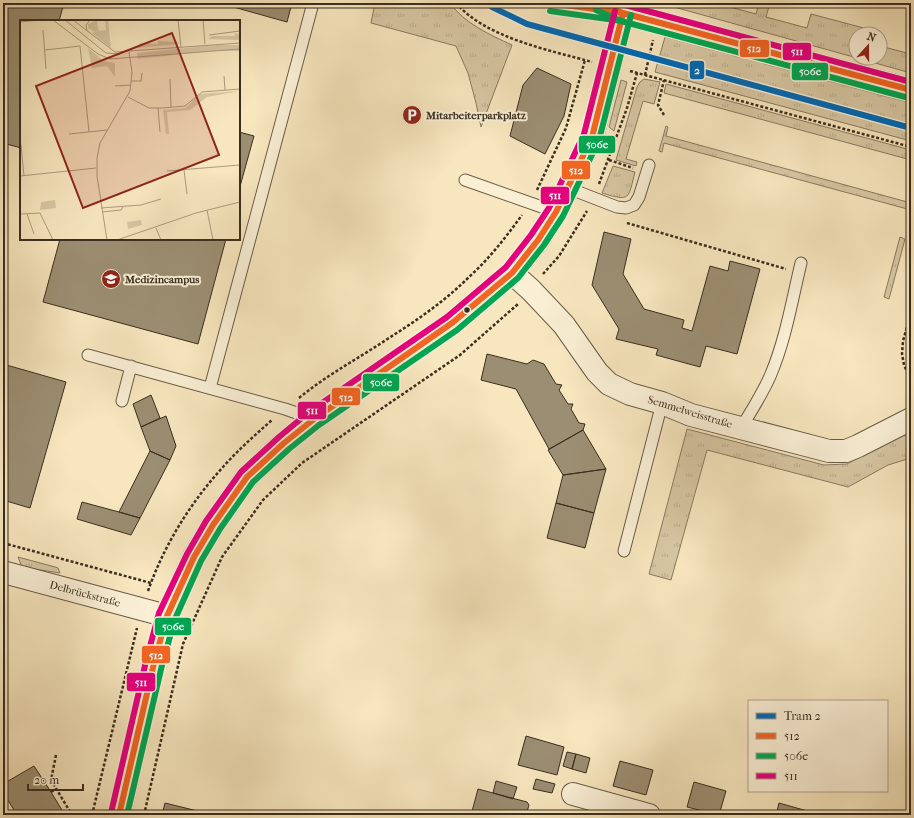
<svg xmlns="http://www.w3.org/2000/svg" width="914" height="818" font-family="'IM FELL French Canon',serif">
<defs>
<pattern id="grass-tufts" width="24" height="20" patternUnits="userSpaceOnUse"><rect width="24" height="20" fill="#d7c7a3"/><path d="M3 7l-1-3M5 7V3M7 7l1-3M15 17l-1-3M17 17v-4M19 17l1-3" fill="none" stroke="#b9ab8c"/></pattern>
</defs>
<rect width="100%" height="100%" fill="#f7e6be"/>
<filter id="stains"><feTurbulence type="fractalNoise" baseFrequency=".005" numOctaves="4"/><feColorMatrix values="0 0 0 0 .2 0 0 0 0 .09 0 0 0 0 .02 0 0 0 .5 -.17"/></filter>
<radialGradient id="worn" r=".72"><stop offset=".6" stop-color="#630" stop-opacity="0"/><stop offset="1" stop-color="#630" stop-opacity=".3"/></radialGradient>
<!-- grass -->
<path fill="url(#grass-tufts)" stroke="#887a61" d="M375,3H450C464,23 490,35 512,45L481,127L476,103L468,73L456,46L371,23Z
M676,3H715L756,14L759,3H770L766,17L807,28L811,14L875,31V34H856V58H880V46L911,54V73L674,7Z
M665,37L911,103V141L655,72Z
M644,79L660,82L654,104L643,101L626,159L637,162L636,166L616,160L637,87L640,82Z
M621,80L627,82L614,131L609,127Z
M666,84L911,150V160L664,93Z
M666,126L668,127L666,136L911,203V210L664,143L662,152L659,151Z
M613,166L635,172C628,199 631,202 602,193Z
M900,237L905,239L889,299L884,297Z
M687,429L824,465L847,464L911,430V458L888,465L848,487L707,450L671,580L649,574Z
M18,557L55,567L58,568L60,573L22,567Z"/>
<!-- building -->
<path fill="#9c8e72" stroke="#3a2e1f" d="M3,3H64L59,21H21V148L3,143Z
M219,3H292L287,22Z
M537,68L571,84L564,116L545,154L510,136L523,85Z
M239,132L254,136L239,190Z
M604,232L631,239L623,274L644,309L684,320L682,328L692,331L710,266L728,271L730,261L760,269L737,354L706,346L700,367L656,355L658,349L616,339L619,329L592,285Z
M60,239H226L198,344L43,302Z
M487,354L527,364L533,360L544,364L556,384L562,385L559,390L568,404H573L571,409L579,423L585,424L583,430L549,449L516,389L481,380Z
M3,364L66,382L30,508L3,500Z
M151,395L160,418L141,427L133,404Z
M166,416L176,446L170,460L150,451L141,427Z
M583,430L606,469L563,475L548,450Z
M150,451L170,460L140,518L119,512Z
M606,469L594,513L556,503L563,475Z
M82,502L119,512L140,518L131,535L77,519Z
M556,503L594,513L585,548L547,538Z
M526,736L564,747L557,775L518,765Z
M567,752L576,754L572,769L563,766Z
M576,754L590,758L586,773L572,769Z
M620,761L653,770L646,795L613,786Z
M34,766L51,792L65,815H17L3,792V784Z
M536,779L555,784L552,793L533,789Z
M496,781L517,787L513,799L493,793Z
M694,782L726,791L719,815L687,807Z
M478,789L527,802L529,805L526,815H471Z
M165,803L214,815H162Z
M779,803L818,814L817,815H776Z"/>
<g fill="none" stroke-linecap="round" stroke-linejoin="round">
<!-- service casing -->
<g stroke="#695c47" stroke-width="13">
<path id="service" d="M551,3L623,13
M465,180L556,212
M568,188L617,207L626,208L634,205L639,197L649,165
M88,355L285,409L314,419
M210,388L313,3
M122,401L131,366
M741,428C752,410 763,393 771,374C786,338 792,300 801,263
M624,551L662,403"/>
</g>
<!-- minor casing -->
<g stroke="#695c47" stroke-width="24">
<path id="minor" d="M512,273L531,290L564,325L597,372L609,384L630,394L662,403L691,415L829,451H846L858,446L911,419
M3,572L167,616
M573,794L649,815
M119,815L154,663L167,616L194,557L213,525L247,477L284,443L314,419L452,323L512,273L538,240L556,212L592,137L623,13L911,90"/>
</g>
<!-- path -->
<path stroke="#3a2e1f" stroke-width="2.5" stroke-dasharray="3 2" stroke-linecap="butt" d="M456,3C486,38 549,50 592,62
M630,71L911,147
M645,75L653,40
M664,115L658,105L664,80
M609,160L633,168
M599,184L627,108L637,73
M537,190L566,128L585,60
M627,223L786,269
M543,274L559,256L587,211
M908,308L909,320L903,341L902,354L904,365L911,380
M299,398C328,374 361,357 392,336C419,319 446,300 469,277C489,259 506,237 522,215
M3,543L151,583
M148,591C164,545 191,502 223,467C238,450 255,435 272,420
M56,755L51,780L72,815
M51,792L56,789
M92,815L137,628
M144,815L183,644L222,557L263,500L302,463L460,355L518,304"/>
<!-- service -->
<use href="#service" stroke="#faefd5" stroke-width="11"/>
<!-- minor -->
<use href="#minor" stroke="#faefd5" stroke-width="22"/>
<!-- bus-1 casing -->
<g stroke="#faefd5" stroke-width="9">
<path id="bus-1" d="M551,3L623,13
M599,3L623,13L911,90
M119,815L154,663L167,616L194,557L213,525L247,477L284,443L314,419L452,323L512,273L538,240L556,212L592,137L623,13"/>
</g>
<!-- bus-2 casing -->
<g stroke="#faefd5" stroke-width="9">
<path id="bus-2" d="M596,10L621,21L909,98
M550,11L622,21
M127,815L162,665L175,619L201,561L220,529L253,482L289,449L319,425L457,330L518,278L544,245L563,216L599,140L631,15"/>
</g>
<!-- bus-3 casing -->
<g stroke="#faefd5" stroke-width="9">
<path id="bus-3" d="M625,5L911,82
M111,813L146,661L159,613L187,554L206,521L241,472L279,437L309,412L447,317L506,267L531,235L549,208L584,134L615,11"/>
</g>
<!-- bus-1 -->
<use href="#bus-1" stroke="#f26522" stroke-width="6"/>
<!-- bus-2 -->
<use href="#bus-2" stroke="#00a651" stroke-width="6"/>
<!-- bus-3 -->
<use href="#bus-3" stroke="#e5007d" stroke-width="6"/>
<!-- tram-1 casing -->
<g stroke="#faefd5" stroke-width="9">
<path id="tram-1" d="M487,3L492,7L527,24L911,128"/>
</g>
<!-- tram-1 -->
<use href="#tram-1" stroke="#0068b3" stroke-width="6"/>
</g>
<!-- icons -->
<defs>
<g id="parking-disc" transform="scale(1)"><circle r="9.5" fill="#8f2418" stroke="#faefd5"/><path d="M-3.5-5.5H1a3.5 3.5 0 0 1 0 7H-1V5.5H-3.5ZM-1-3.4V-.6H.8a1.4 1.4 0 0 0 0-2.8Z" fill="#fff"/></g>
<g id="university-disc" transform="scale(1)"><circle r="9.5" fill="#8f2418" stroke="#faefd5"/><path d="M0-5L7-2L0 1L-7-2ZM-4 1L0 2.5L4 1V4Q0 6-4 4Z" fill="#fff"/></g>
</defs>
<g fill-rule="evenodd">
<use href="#parking-disc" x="412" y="115"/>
<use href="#university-disc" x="111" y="279"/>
</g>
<!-- markers -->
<circle fill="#3a2e1f" stroke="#faefd5" stroke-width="1.5" cx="467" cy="310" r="3.5"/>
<g text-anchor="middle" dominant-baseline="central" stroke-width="4" stroke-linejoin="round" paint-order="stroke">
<!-- poi labels -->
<g font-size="11" font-weight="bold" fill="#3a2e1f" stroke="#faefd5" text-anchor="start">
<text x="426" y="115">Mitarbeiterparkplatz</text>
<text x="125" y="279">Medizincampus</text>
</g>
<!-- street labels -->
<g font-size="11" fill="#3a2e1f" stroke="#faefd5">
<text transform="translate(690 412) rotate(17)">Semmelweisstraße</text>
<text transform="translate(85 594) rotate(15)">Delbrückstraße</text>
</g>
</g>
<!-- overview -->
<g transform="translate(20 20)">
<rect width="220" height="220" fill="#f7e6be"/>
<path d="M77,0L79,11L86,10L85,0H88L91,28L72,13L78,11ZM215,13L220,15V20L188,19L192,16H215ZM155,19L159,24L117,28L120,23L138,24V21L155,22ZM196,25H220V31H190L118,39L117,33ZM68,28L84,41L95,43V57L87,46L72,48ZM220,71L187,77L170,90L147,92L149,114H146L143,90L165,88L180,74ZM35,180L36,188L20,190L21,182Z" fill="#d7c7a3"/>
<path d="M77,0L78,11L77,13L68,8V4Z" fill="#d7c7a3"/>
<path d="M121,200L122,205L108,209L107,202Z" fill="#d7c7a3"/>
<path fill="none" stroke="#ab9c7e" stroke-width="1" d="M33,0L78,34L90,39L220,29M45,0L86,33L100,34M53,0L95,32L220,23M158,0L161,27M183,0L185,24M0,2L19,0M23,10L26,49M67,11L66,5L70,0M189,15L220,11M25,30L60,26L69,112M204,56L205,70M150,59L151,87M111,61H121L122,53M95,66L111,65M108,77L129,88H143L165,86L182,72L220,69M138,88L140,112M49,114L87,110M1,125L4,156M164,150L167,174M147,151L220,145M0,156L76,148M81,188L121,185L141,179M187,190L193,220M82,192L101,190L103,187M0,194L20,193L33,220M7,194L14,214M136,208L141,220M87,220L77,156V138L80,123L110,71L112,52L109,32M97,220L176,193L220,182"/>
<path fill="#8f2418" fill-opacity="0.15" stroke="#8f2418" stroke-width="2" d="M152,13L199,135L63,188L16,66Z"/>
<rect width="220" height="220" fill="none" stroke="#3a2e1f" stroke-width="2"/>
</g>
<g stroke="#faefd5" stroke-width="1.5">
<rect x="739" y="39" width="31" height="19" rx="4" fill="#f26522"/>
<rect x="782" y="42" width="30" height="19" rx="4" fill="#e5007d"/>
<rect x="689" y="60" width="16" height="20" rx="4" fill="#0068b3"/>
<rect x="791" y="62" width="38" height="19" rx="4" fill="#00a651"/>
<rect x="578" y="135" width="38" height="19" rx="4" fill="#00a651"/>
<rect x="561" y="160" width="30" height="20" rx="4" fill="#f26522"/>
<rect x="540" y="186" width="30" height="19" rx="4" fill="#e5007d"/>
<rect x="362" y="373" width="38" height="19" rx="4" fill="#00a651"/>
<rect x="331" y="387" width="30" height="19" rx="4" fill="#f26522"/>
<rect x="297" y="401" width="30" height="19" rx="4" fill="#e5007d"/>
<rect x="154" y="617" width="38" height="19" rx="4" fill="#00a651"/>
<rect x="141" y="645" width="30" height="19" rx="4" fill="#f26522"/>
<rect x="126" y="672" width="30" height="20" rx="4" fill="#e5007d"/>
</g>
<g font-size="11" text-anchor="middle" font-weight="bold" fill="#fff">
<text x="754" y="52">512</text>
<text x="797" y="55">511</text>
<text x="697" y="74">2</text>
<text x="810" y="75">506e</text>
<text x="597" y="148">506e</text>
<text x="576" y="174">512</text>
<text x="555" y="199">511</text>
<text x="381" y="386">506e</text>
<text x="346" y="401">512</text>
<text x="312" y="414">511</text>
<text x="173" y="630">506e</text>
<text x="156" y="659">512</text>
<text x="141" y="686">511</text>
</g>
<!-- margin -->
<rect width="914" height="818" fill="none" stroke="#f7e6be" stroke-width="16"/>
<rect x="4" y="4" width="906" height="810" fill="none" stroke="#3a2e1f" stroke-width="2"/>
<rect x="8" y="8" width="898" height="802" fill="none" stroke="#3a2e1f"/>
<!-- legend -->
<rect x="748" y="700" width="140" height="92" fill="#faefd5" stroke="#ada28c"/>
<rect x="756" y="713" width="20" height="6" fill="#0068b3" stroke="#ada28c"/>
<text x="784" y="720" font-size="12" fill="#3a2e1f">Tram 2</text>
<rect x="756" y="733" width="20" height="6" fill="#f26522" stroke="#ada28c"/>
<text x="784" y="740" font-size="12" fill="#3a2e1f">512</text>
<rect x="756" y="753" width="20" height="6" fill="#00a651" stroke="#ada28c"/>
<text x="784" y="760" font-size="12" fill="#3a2e1f">506e</text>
<rect x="756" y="773" width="20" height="6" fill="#e5007d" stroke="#ada28c"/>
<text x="784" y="780" font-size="12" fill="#3a2e1f">511</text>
<!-- north arrow -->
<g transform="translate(868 46) rotate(21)"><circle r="19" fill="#faefd5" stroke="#ada28c"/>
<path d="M0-3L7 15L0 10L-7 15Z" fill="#8f2418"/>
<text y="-6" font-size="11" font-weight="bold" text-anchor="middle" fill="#3a2e1f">N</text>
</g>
<!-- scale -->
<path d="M28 784v6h55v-6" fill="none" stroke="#3a2e1f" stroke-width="2"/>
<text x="34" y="784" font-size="12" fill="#3a2e1f" stroke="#faefd5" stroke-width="3" paint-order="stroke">20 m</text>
<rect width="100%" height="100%" filter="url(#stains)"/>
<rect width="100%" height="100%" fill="url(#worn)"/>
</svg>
